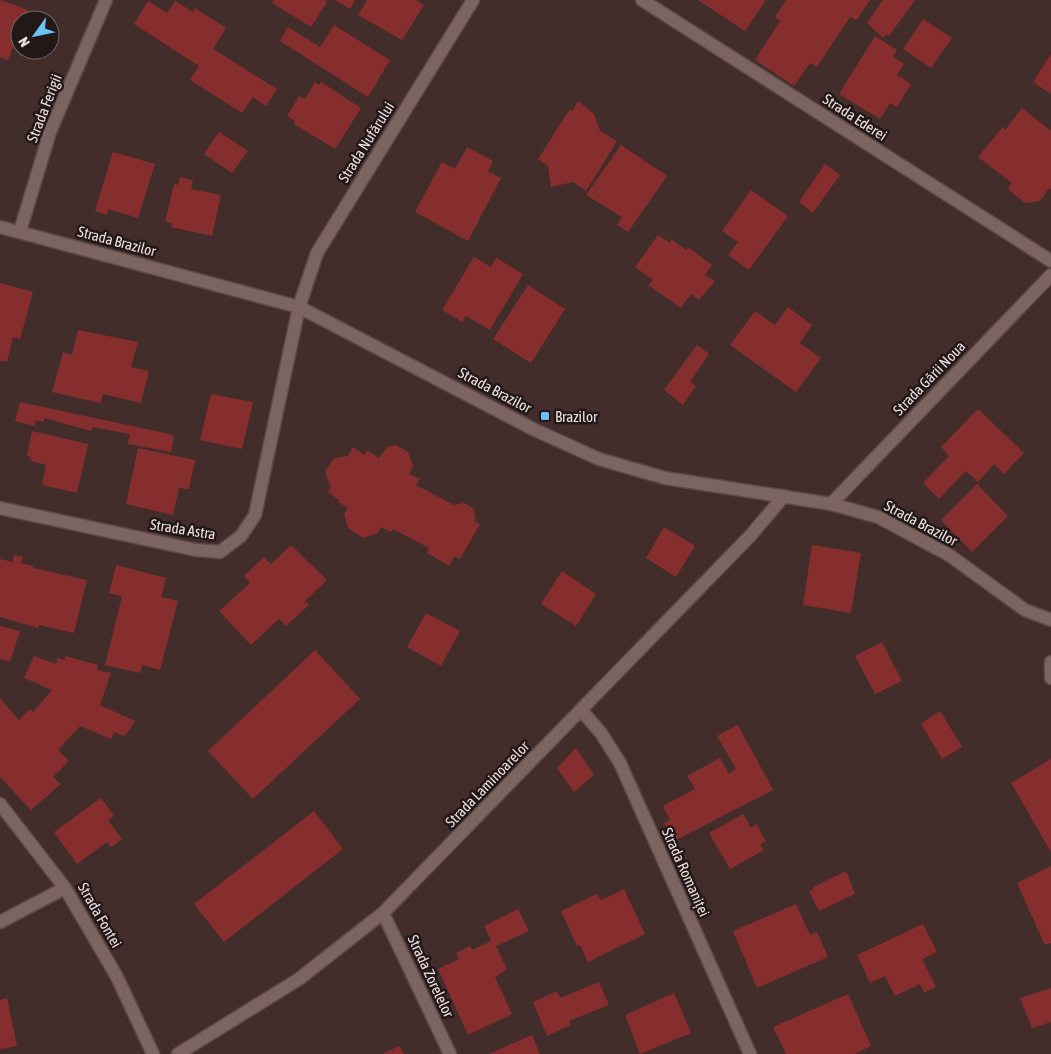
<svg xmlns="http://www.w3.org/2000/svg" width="1051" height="1054" font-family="'Asap Condensed',sans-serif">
<rect width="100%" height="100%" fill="#432d2b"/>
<!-- building -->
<path fill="#862e2d" d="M0,0L28,10L24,20H20V29L8,60L0,57Z
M274,0H325L327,2L311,27L272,3Z
M335,0H355L350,9Z
M367,0H416L424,5L402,40L358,15Z
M698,0H766L745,31Z
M786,0H870L857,20L850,17L817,67L810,63L794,86L755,60L780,21L775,17Z
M883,0H915L889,36L886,34L883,38L867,23Z
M148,1L167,13L175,1L193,12L195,8L226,28L213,49L277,89L266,106L253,97L242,113L190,80L199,66L134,24Z
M923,19L952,38L931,68L903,49Z
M334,25L390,60L368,97L280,41L288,27L320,47Z
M875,36L897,50L893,57L904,64L897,75L911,84L897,107L890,103L880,119L839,94Z
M1051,54V94L1033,82Z
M315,82L319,85L321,82L361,108L335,149L294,124L295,121L287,116L299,96L305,99Z
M578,101L594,114L600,131L617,141L586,191L573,182L551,187L548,166L538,159L570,109L572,111Z
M1022,108L1051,131V190L1049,188L1040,201L1025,203L1008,189L1012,183L978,157L1003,127L1005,130Z
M219,132L248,151L232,173L204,154Z
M621,145L667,176L628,232L617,225L622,217L586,195Z
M467,147L493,161L488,171L501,178L468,241L415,212L442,162L455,169Z
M113,152L155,164L138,218L108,209L107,215L95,211Z
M825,164L840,175L813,213L799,202Z
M180,177L193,180L191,189L221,195L212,236L171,227L172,223L165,222L174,184L178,185Z
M751,190L788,216L749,270L728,255L738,242L722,231Z
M658,235L670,243L671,239L686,250L688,247L712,265L705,275L715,281L699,300L691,294L681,308L648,285L653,280L635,267Z
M474,257L491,267L496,258L523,274L490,330L466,316L462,322L442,310Z
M0,283L33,292L20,339L13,337L7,362L0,361Z
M528,285L565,309L531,363L493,339Z
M788,307L812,325L800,343L821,358L796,392L730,345L755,311L775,325Z
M78,330L138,342L131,367L149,371L141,403L103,394L100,403L52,392L63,352L72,355Z
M697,345L709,354L690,382L696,386L683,405L664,390Z
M211,394L253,402L242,449L200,440Z
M20,402L174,435L171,452L128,444L130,434L93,427L91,431L44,418V422L36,420L35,426L15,421Z
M978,409L1024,453L1004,474L994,464L978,482L966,471L939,499L923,483L949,456L941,447Z
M32,431L88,444L77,493L42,485L46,465L31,461V457L27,456Z
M396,445L408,452L413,466L409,474L420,479L416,485L454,505L464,503L473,508L476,518L474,521L480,524L460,559L454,556L449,566L427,553L429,548L393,529L391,532L381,527L378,533L363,538L348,528L344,514L348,508L338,502L339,500L328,492L331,487L325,472L334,458L348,456L353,447L365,455L367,450L379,458L387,447Z
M138,448L195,460L189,489L179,488L173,515L126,504Z
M977,484L1008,516L972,552L941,520Z
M664,527L695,546L676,577L646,558Z
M291,545L327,580L305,601L309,605L286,626L279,619L251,645L219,611L250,583L244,576L264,557L271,564Z
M812,545L861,553L851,613L803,605Z
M14,555L23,557L21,563L33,566V568L87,580L74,633L39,625L38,628L0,617V559L13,562Z
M116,565L166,578L161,597L178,601L160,670L142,665L140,673L105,665L122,596L109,593Z
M562,571L596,594L576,626L541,604Z
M426,613L460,631L441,666L407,647Z
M0,626L20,631L10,662L0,659Z
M882,642L902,681L875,694L855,656Z
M315,650L360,699L253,799L208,751Z
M34,656L56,664L57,658L65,660V656L98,665L97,670L111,673L100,705L135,721L125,736L114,732L111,739L80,726L58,750L69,761L53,777L61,784L31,810L0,777V698L19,720L30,709L33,712L52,690L24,678Z
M938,712H941L962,747L942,759L921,724Z
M738,725L773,790L674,841L664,823L670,820L663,806L695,789L687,776L720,758L729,774L736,769L717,736Z
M576,748L594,775L574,792L557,768Z
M1051,759V852L1011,783Z
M101,798L114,816L108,820L122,839L111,847L107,842L77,864L54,832Z
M314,811L343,849L224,942L194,904Z
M743,814L751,828L756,824L766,841L760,844L764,850L730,869L709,833Z
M1051,866V943L1045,945L1017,883Z
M846,871L855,894L819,911L809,891L813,890V887Z
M624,889L645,934L588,962L580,945L577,946L561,911L597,894L601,900Z
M796,904L810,935L817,932L828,957L757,988L733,931Z
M518,909L529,931L496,946L507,969L495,977L512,1014L468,1035L438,969L459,959L456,953L470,946L472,950L491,941L484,926Z
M923,924L937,952L922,959L936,987L924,993L920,984L895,996L885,976L870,983L857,955Z
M599,982L609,1005L569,1021L571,1025L547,1036L533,1002L557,991L560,998Z
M1051,988V1022L1032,1028L1020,998Z
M674,993L691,1033L640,1054L625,1015Z
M848,994L871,1046L855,1054H786L773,1027Z
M7,998L17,1046L0,1049V1000Z
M532,1035L540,1054H489Z
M399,1046L404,1054H383Z"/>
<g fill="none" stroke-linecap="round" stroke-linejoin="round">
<!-- street casing -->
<g stroke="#5c4a49" stroke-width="15">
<path id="street" d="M642,0L1051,261
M0,227L299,307L535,430L599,459L665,478L831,504L878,517L949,555L1025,610L1051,620
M20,231L50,132L106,0
M831,504L1051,275
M0,508L196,550L220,552L241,536L255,515L299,307L317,253L473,0
M1051,662V678
M581,710L601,733L620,763L750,1054
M0,804L65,888L117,977L153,1054
M383,913L450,1054
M0,922L65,888
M178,1054L299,979L383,913L751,535L784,496"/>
</g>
<!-- street -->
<use href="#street" stroke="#7c6461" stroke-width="12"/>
</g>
<!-- markers -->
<rect fill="#6cc3f2" stroke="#221817" stroke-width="2" x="540" y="411" width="10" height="10" rx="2.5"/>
<g text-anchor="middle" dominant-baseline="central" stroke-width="5" stroke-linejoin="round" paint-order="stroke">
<!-- street labels -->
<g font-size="15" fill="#efe0df" stroke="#221817">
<text transform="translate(44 108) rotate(-69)">Strada Ferigii</text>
<text transform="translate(855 117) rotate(33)">Strada Ederei</text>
<text transform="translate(366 142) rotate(-58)">Strada Nufărului</text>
<text transform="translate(117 241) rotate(15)">Strada Brazilor</text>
<text transform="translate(929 378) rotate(-46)">Strada Gării Noua</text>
<text transform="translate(495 390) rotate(28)">Strada Brazilor</text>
<text transform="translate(921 523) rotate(28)">Strada Brazilor</text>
<text transform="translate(183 529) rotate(9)">Strada Astra</text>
<text transform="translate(487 784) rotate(-46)">Strada Laminoarelor</text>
<text transform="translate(686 872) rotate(66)">Strada Romaniței</text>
<text transform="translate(100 915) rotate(60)">Strada Fontei</text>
<text transform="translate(431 976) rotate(65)">Strada Zorelelor</text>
</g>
<!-- poi labels -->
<g font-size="15" fill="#efe0df" stroke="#221817" text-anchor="start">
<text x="555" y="416">Brazilor</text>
</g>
</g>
<!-- north arrow -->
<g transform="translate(35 35) rotate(237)"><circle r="24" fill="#221817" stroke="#746867"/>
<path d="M0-4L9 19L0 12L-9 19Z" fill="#6cc3f2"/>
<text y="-8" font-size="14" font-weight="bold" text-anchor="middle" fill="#efe0df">N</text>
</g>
</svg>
